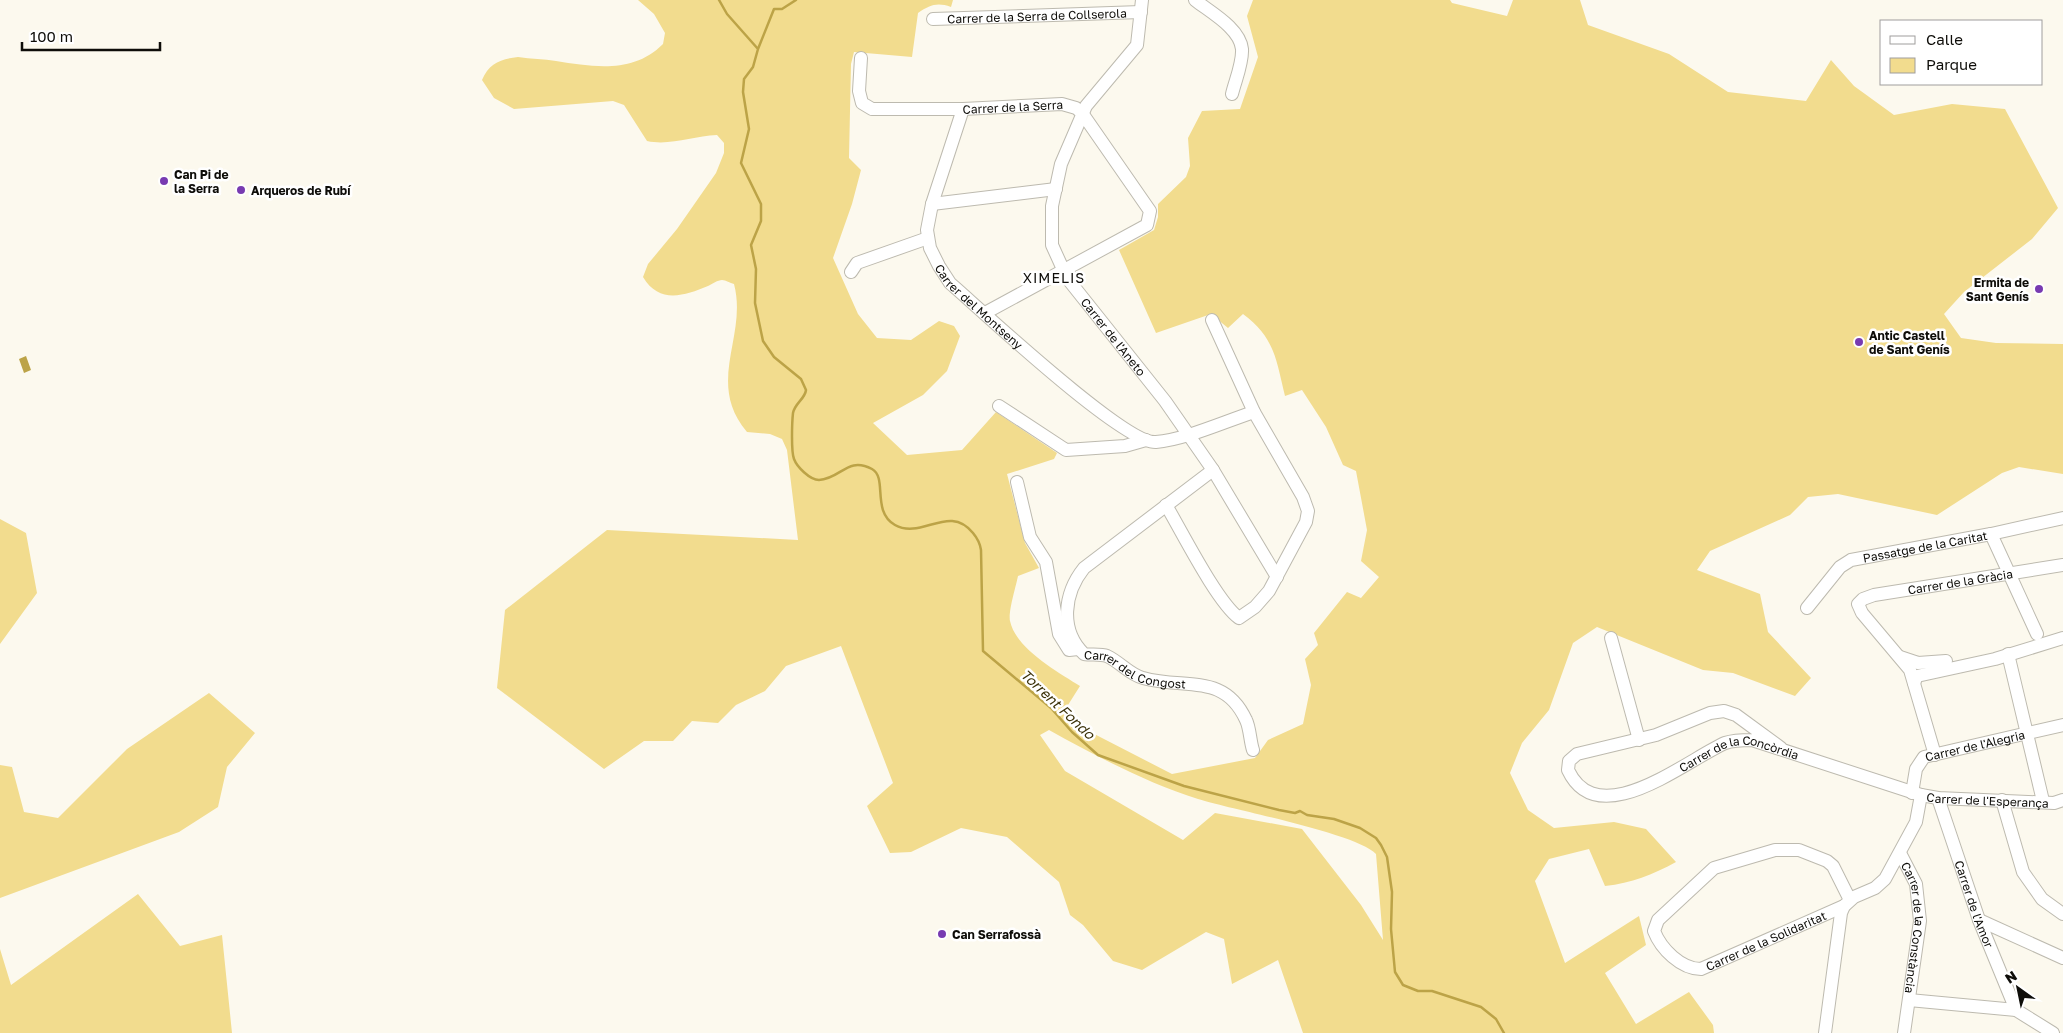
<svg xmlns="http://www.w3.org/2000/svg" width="2063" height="1033" font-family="'Golos Text',sans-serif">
<rect width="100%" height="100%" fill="#fcf9ee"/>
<!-- green -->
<path fill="#f2dc8e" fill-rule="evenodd" d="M638,0H953L951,7C937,2 930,5 918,13L912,57L854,52L851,64L849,158L861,170L852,204L833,258L858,314L877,338L911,340L939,321L954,326L960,336L947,371L923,395L873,423L907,455L962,450L996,412L1057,453L1054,459L1007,474L1025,543L1039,568L1018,576C1016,586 1008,612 1010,621C1016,649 1058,672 1080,686L1068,705L1069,721L1172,774L1255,758L1268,740L1303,724L1311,685L1305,659L1318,645L1314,633L1347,592L1361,598L1379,577L1361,561L1367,530L1356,471L1343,465L1326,427L1302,390L1285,396C1276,359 1275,338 1243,314L1228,328L1211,314L1156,333L1119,250L1154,230L1158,217V204L1186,177L1190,166L1188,138L1202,111L1240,109L1258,57L1247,16L1253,0H1450L1452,3L1507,16L1513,0H1580L1588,25L1669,54L1728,92L1806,101L1831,60L1854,86L1894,115L1952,104L2005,109L2058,208L2032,239L1964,292L1944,314L1961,338L1996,343L2063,344V474L2019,467L2002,473L1937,515L1838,494L1808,497L1790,515L1710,551L1697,570L1760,594L1768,632L1811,678L1795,696L1733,673L1703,670L1597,627L1573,643L1549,710L1522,743L1510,773L1528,810L1554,828L1614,822L1646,829L1676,862C1652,875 1632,883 1605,886L1589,849L1549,859L1535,881L1565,963L1639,916L1646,945L1605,973L1636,1024L1689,992L1713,1025L1714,1033H1303L1278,960L1232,984L1224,939L1206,932L1142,970L1113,961L1083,925L1070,915L1059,882L1007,837L961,828L911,852L890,853L867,806L893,783L841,646L786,666L765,691L736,705L718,723L692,721L673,741H644L604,769L497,688L505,610L607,530L798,540L787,450L782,439L770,434L747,432C705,382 748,337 734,284C730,283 726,280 722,280C718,280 712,284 708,286C684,296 659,304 643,277L648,264L677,229L716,173L724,153V143L717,135C693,136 670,146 647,141L624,105L613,101L514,109L494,98L482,80C489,63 501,59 518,57C531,59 544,59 556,61C594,67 633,74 663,44L665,33L654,14ZM1049,730C1096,756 1147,783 1198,799C1233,810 1356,833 1376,854L1383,940L1361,905L1302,829L1215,813L1183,840L1065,771L1040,735Z
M0,519L26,533L37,593L0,644Z
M209,693L255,733L227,767L218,807L179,832L0,898V765L12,767L24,812L58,818L127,749Z
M138,894L180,946L222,935L232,1033H0V949L11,985Z"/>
<!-- water -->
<path fill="#bca347" d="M26,356L31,370L24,373L19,359Z"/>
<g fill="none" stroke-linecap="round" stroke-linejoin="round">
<!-- stream -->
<path stroke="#bca347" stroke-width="2.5" d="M719,0L727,14L758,49L753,67L744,79L743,92L749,129L741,163L761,204V221L751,245L756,269L755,303L763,341L774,357L801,379L806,390C805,399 795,403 793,413C792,422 791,451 794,459C797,467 810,480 819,480C841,479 847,456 872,469C888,478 871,511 895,525C922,540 949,503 973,533C978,539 980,543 981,550L983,651L1051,708L1072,732L1098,755L1184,786L1279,810L1295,813L1300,811L1307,815L1334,819L1360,828L1376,838L1381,845L1387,857L1392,892L1391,929L1395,972L1403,985L1418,991H1432L1481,1007L1496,1019L1504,1033
M758,49L774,9H782L796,0"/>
<!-- minor casing -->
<g stroke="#bdbaaf" stroke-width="14">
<g id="minor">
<path id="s1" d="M1142,0L1137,45L1086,106L1061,164L1052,206V245L1067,278L1165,401L1213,470L1277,577"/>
<path d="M1195,0C1210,12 1240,28 1242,49C1243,63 1235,81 1232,94"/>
<path id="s2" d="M933,19L1141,12"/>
<path id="s3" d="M861,58L859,91L862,103L872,109H963L1062,104L1076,108L1082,113L1150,211L1147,225L985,313"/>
<path id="s4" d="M963,109L932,204L927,230L930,248L939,266L950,283C980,309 1125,445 1156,442C1184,440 1226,421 1254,412"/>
<path d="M932,204L1056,189"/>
<path d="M851,272L857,263L928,238"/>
<path d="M999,406L1066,450L1125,446L1146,440"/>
<path id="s5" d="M1213,470L1084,568C1064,593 1059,630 1084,654C1091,655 1101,654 1107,656C1120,662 1130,675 1143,678C1185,690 1224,672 1246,720C1250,728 1250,741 1253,750"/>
<path d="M1017,482L1030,537L1046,562L1059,634L1069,650L1078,649"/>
<path d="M1166,505C1182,532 1217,602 1239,618L1255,607L1269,591L1306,522L1308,511L1303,497L1254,412L1212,320"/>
<path d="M1991,534L2037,634"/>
<path id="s6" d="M1807,608L1840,567L1851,560L1991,534L2063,518"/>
<path d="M1611,638L1639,740"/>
<path d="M2008,654L2043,801"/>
<path d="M1900,657L1918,663L1946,661"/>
<path d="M1914,683L1917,676L1995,659L2063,638"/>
<path id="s7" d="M1781,748L1736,715L1724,711L1710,713L1656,735L1577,754L1569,761L1568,770C1598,834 1685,761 1725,743C1734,740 1743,740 1752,740L1921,795L1938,798L2054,803L2063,800"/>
<path id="s8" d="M1935,755L1910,670L1862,613L1858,604L1863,599L1874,595L2063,565"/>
<path id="s9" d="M1912,793L1916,769L1924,757L2063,725"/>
<path id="s10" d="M1938,798L1979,920L2016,1010"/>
<path d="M2002,800L2023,872L2042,899L2063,914"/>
<path id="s11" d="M1900,853L1916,884L1920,921L1904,1033"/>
<path id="s12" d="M1850,900L1833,866L1827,861L1799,850H1775L1714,868L1658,920L1654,931C1661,949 1681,969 1701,969L1844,906L1854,897L1875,888L1885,879L1916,822L1921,795"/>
<path d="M1979,920L2063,958"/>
<path d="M1909,1000L2016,1010L2053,1033"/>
<path d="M1825,1033L1841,913L1844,906"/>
</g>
</g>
<!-- minor -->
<use href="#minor" stroke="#fff" stroke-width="12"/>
</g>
<!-- markers -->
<g fill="#783bb1" stroke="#fff" stroke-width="2">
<circle cx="164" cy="181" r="5"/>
<circle cx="241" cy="190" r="5"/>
<circle cx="2039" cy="289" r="5"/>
<circle cx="1859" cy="342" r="5"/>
<circle cx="942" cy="934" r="5"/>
</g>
<g text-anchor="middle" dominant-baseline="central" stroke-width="5" stroke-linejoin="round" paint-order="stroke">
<!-- street labels -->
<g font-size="12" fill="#0e0d09" stroke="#fff">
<text stroke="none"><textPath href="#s2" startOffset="104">Carrer de la Serra de Collserola</textPath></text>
<text stroke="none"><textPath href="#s3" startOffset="198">Carrer de la Serra</textPath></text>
<text stroke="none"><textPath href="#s4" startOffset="222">Carrer del Montseny</textPath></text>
<text stroke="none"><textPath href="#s1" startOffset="381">Carrer de l'Aneto</textPath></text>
<text stroke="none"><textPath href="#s6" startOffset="141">Passatge de la Caritat</textPath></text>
<text stroke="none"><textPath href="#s8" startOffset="279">Carrer de la Gràcia</textPath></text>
<text stroke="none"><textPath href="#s5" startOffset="311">Carrer del Congost</textPath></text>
<text stroke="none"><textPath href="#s9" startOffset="91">Carrer de l'Alegria</textPath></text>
<text stroke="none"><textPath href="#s7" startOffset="434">Carrer de la Concòrdia</textPath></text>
<text stroke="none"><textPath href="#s7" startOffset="694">Carrer de l'Esperança</textPath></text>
<text stroke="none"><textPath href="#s10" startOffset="112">Carrer de l'Amor</textPath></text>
<text stroke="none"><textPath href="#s11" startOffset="78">Carrer de la Constància</textPath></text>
<text stroke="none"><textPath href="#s12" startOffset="386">Carrer de la Solidaritat</textPath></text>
</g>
<!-- poi labels -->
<g font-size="12" font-weight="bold" fill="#0e0d09" stroke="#fff" text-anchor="start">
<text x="174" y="174">Can Pi de<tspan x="174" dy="14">la Serra</tspan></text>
<text x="251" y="190">Arqueros de Rubí</text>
<text x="2029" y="282" text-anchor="end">Ermita de<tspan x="2029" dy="14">Sant Genís</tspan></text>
<text x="1869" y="335">Antic Castell<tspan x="1869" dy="14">de Sant Genís</tspan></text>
<text x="952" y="934">Can Serrafossà</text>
</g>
<!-- neighbourhood labels -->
<g font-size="14" letter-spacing="1" fill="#0e0d09" stroke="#fff">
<text x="1054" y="277">XIMELIS</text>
</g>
<!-- water labels -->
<g font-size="14" font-style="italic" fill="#3b3108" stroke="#fff">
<text transform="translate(1058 704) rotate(43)">Torrent Fondo</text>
</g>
</g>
<!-- legend -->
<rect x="1880" y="20" width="162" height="65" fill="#ffffff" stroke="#9f9e9d"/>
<rect x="1890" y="36" width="25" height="8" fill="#ffffff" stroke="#9f9e9d"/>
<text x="1926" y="45" font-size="15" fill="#0e0d09">Calle</text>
<rect x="1890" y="58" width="25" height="15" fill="#f2dc8e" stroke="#9f9e9d"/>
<text x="1926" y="70" font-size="15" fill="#0e0d09">Parque</text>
<!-- north arrow -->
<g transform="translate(2018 988) rotate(327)" stroke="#ffffff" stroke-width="4" paint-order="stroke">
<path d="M0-4L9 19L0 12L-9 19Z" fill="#0e0d09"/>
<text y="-8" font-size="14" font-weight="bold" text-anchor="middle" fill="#0e0d09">N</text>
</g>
<!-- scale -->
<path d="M22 42v8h138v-8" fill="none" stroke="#0e0d09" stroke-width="2.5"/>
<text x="30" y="42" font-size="15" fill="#0e0d09" stroke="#ffffff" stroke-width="4" paint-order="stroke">100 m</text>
</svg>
